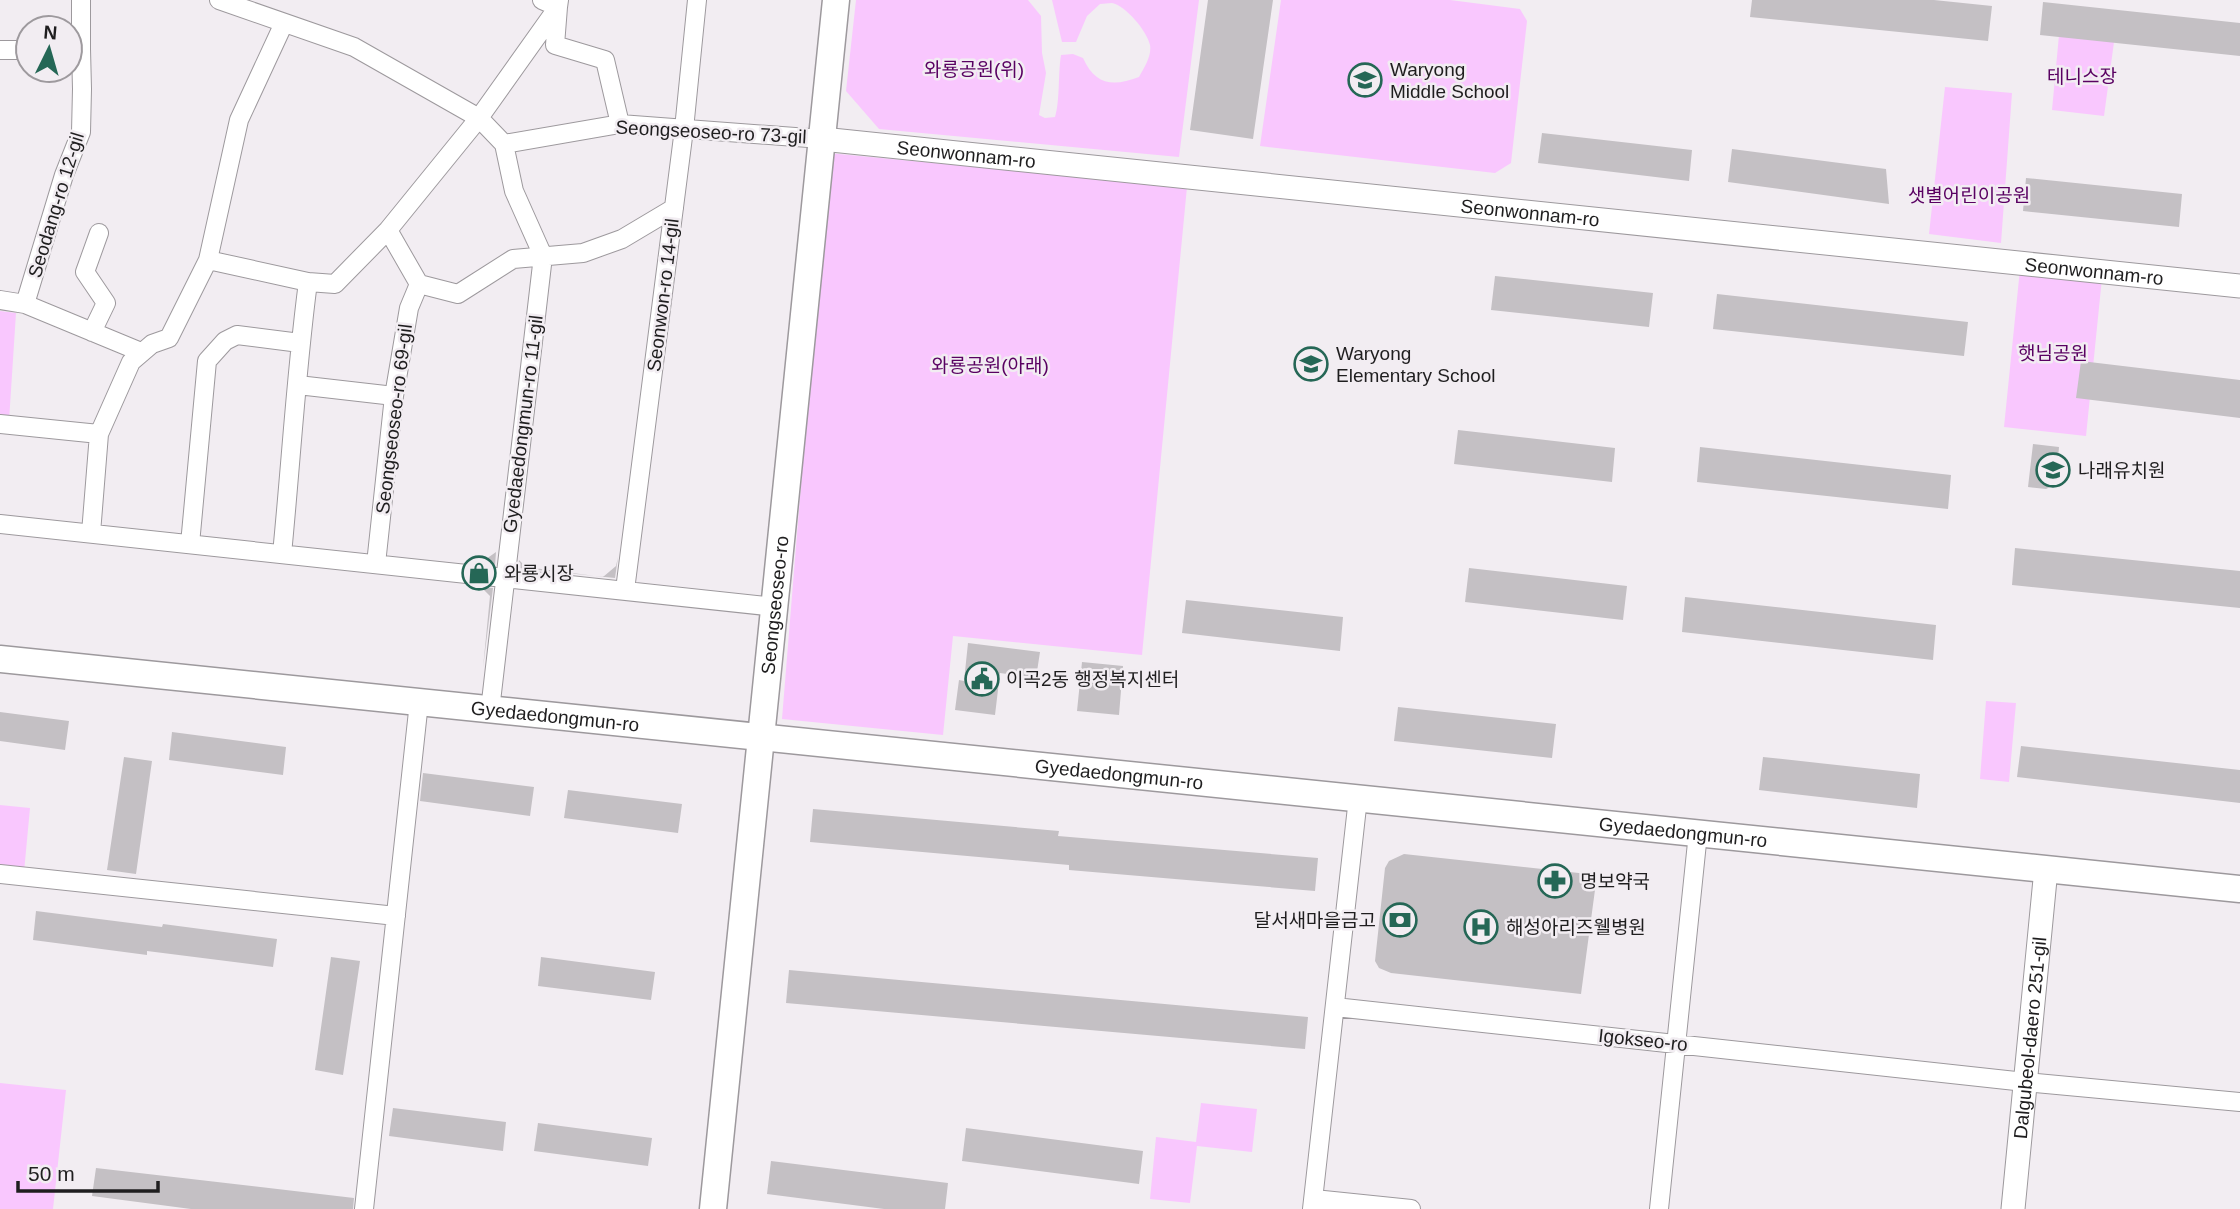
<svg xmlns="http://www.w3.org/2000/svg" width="2240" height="1209" viewBox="0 0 2240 1209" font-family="Arial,'Noto Sans KR',sans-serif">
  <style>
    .green { fill: #f9c7fe }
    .building { fill: #c4c0c4 }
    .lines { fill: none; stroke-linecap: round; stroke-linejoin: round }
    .minor-casing { stroke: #9d999d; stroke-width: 20 }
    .tertiary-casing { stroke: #9d999d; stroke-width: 25 }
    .secondary-casing { stroke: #9d999d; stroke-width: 29 }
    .minor { stroke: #fff; stroke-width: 18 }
    .tertiary { stroke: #fff; stroke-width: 23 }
    .secondary { stroke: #fff; stroke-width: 26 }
    .labels { text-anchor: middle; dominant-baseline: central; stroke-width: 5; stroke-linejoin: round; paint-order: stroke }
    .park-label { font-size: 19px; fill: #590162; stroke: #f2edf2 }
    .poi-label { font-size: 19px; fill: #1f1e1f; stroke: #f2edf2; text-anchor: start }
    .street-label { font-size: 19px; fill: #1f1e1f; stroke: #f2edf2 }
  </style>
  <rect width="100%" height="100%" fill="#f2edf2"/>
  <path class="green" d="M856,0H1028L1041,16L1042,53L1046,73L1039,115L1045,118L1055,117C1060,102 1058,73 1061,55L1073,54L1083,58C1095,85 1113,87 1139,77C1144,68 1152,56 1150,45C1147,31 1126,6 1112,3C1108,3 1104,4 1100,4L1087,16L1076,42H1062L1052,0H1199L1179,157L879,129L846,91Z
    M1281,0H1450L1520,9L1527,21L1511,163L1495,173L1260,146Z
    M2059,35L2114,42L2104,116L2052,110Z
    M1945,87L2012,93L2001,243L1929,234Z
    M828,153L1187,187L1142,655L953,636L943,735L782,719Z
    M2020,269L2102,278L2086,436L2004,427Z
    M0,311L16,313L9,421L0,420Z
    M1986,701L2016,703L2009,782L1980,779Z
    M0,805L30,808L24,872L0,870Z
    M0,1083L66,1090L53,1209H0Z
    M1201,1103L1257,1109L1252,1152L1197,1146L1190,1203L1150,1199L1156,1137L1196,1142Z"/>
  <path class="building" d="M1208,0H1273L1253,139L1190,130Z
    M1752,0H1934L1992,6L1988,41L1750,17Z
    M2043,2L2240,23V56L2040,35Z
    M1542,133L1692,150L1689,181L1538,163Z
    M1732,149L1886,169L1889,204L1728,182Z
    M2026,178L2182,194L2179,227L2023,211Z
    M1495,276L1653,293L1649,327L1491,310Z
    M1717,294L1968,322L1964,356L1713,329Z
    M2081,361L2240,380V418L2076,398Z
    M1458,430L1615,448L1612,482L1454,464Z
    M2033,444L2059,447L2056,484L2046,489L2028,487Z
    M1700,447L1951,475L1948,509L1697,482Z
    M2015,548L2240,571V608L2012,585Z
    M496,552L495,566L479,564Z
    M618,557L615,578L518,568L519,560L526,567L603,577L616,566Z
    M1469,568L1627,586L1623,620L1465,602Z
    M481,587L493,588L483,668L490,596Z
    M1685,597L1936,625L1933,660L1682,632Z
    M1186,600L1343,617L1340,651L1182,633Z
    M968,643L1040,652L1036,678L1000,673L995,715L955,710L959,680L964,681Z
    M1082,662L1123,666L1119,715L1077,711Z
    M1398,707L1556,724L1552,758L1394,741Z
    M0,712L69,721L65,750L0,741Z
    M172,732L286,747L283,775L169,760Z
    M2021,746L2240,770V803L2017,777Z
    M124,757L152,761L136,874L107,870Z
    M1763,757L1920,774L1917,808L1759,790Z
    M423,773L534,787L530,816L420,801Z
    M568,790L682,804L678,833L564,818Z
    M813,809L1059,831L1058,836L1318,858L1315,891L1069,870V865L810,842Z
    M1404,854L1597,875L1581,994L1391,973L1379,968L1375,961L1385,868L1389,861Z
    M36,911L162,927L163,924L277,939L273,967L147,951V955L33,940Z
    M331,957L360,961L343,1075L315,1070Z
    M541,957L655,972L651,1000L538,986Z
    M789,970L1308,1017L1305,1049L786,1003Z
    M393,1108L506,1122L503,1151L389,1136Z
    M538,1123L652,1138L648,1166L534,1151Z
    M966,1128L1143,1151L1139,1184L962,1161Z
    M771,1161L948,1183L945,1209H884L767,1194Z
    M96,1168L354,1198L353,1209H191L92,1196Z"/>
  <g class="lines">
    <defs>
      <path id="minor" d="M219,0L354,47L479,118L504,144L620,124L822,139
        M542,0L558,7L555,45L605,60L620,124
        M81,49V0
        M0,50H28
        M388,230L419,284
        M208,260L308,282L335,284L388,230L479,118L558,7L559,0
        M419,284L458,294L513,259L583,253L622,239L674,208
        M0,300L25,304L64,175L81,132L82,89L81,49H70
        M25,304L141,352
        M92,332L106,303L85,272L99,233
        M298,385L394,396
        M0,424L99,434
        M0,524L775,607
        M91,533L99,434L131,362L152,344L169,338L208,260L239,120L284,23
        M190,544L207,361L225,341L237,335L300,343
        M282,554C291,463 296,372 308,282
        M376,564L394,396L409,308L419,284
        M625,590L684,129L697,0
        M490,710L543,256L514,191L504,144
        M0,874L396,916
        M1335,1007L2025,1082L2240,1102
        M1314,1199L1411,1209
        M364,1209L419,702
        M1312,1209L1358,798
        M1659,1209L1698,833"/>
      <g id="tertiary">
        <path id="s1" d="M822,139L2240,286"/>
        <path id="s2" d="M2013,1209L2046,869"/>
      </g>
      <g id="secondary">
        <path id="s3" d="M0,659L2240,889"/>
        <path id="s4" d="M713,1209L836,0"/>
      </g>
    </defs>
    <use href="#minor" class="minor-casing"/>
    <use href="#tertiary" class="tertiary-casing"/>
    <use href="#secondary" class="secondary-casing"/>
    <use href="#minor" class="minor"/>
    <use href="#tertiary" class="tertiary"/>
    <use href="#secondary" class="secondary"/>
  </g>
  <defs>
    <symbol id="school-ring" viewBox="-11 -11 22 22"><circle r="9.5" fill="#f2edf2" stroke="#256756" stroke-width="1.5"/><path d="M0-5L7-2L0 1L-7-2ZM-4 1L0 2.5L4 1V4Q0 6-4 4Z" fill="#256756"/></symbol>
    <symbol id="shop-ring" viewBox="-11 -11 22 22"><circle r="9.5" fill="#f2edf2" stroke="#256756" stroke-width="1.5"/><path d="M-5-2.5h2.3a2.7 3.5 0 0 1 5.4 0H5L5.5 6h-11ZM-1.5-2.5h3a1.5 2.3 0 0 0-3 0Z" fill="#256756"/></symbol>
    <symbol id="civic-ring" viewBox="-11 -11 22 22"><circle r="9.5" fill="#f2edf2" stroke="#256756" stroke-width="1.5"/><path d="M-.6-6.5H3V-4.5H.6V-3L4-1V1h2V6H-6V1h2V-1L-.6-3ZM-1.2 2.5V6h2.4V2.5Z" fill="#256756"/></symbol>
    <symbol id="pharmacy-ring" viewBox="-11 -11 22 22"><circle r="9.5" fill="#f2edf2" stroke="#256756" stroke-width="1.5"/><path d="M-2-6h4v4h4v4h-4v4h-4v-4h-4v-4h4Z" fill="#256756"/></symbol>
    <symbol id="bank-ring" viewBox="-11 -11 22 22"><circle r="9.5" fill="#f2edf2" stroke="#256756" stroke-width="1.5"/><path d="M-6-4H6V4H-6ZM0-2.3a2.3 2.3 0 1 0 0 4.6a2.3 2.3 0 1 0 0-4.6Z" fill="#256756"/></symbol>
    <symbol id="hospital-ring" viewBox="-11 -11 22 22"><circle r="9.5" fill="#f2edf2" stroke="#256756" stroke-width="1.5"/><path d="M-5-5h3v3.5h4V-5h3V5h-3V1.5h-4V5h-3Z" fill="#256756"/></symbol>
  </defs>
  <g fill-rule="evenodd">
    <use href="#school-ring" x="1346" y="61" width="38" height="38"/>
    <use href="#school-ring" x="1292" y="345" width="38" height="38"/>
    <use href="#school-ring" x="2034" y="451" width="38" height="38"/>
    <use href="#shop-ring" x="460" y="554" width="38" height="38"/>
    <use href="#civic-ring" x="963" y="660" width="38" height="38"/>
    <use href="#pharmacy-ring" x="1536" y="862" width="38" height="38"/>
    <use href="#bank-ring" x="1381" y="901" width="38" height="38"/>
    <use href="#hospital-ring" x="1462" y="908" width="38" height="38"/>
  </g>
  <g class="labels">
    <g class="park-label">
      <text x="974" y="69">와룡공원(위)</text>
      <text x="2082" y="76">테니스장</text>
      <text x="1969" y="195">샛별어린이공원</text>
      <text x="2053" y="353">햇님공원</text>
      <text x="990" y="365">와룡공원(아래)</text>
    </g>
    <g class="poi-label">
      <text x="1390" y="69">Waryong<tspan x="1390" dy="22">Middle School</tspan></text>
      <text x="1336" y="353">Waryong<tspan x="1336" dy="22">Elementary School</tspan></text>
      <text x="2078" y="470">나래유치원</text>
      <text x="504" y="573">와룡시장</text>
      <text x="1006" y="679">이곡2동 행정복지센터</text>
      <text x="1580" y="881">명보약국</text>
      <text x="1376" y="920" text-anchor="end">달서새마을금고</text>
      <text x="1506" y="927">해성아리즈웰병원</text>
    </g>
    <g class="street-label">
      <text transform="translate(711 132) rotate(3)">Seongseoseo-ro 73-gil</text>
      <text stroke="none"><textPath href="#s1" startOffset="145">Seonwonnam-ro</textPath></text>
      <text transform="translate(56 205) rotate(-73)">Seodang-ro 12-gil</text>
      <text stroke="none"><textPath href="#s1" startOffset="712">Seonwonnam-ro</textPath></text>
      <text stroke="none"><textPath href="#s1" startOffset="1279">Seonwonnam-ro</textPath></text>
      <text transform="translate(663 295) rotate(-83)">Seonwon-ro 14-gil</text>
      <text transform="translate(394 419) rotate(-83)">Seongseoseo-ro 69-gil</text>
      <text transform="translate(523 424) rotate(-83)">Gyedaedongmun-ro 11-gil</text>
      <text stroke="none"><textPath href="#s4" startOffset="607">Seongseoseo-ro</textPath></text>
      <text stroke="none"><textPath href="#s3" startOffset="558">Gyedaedongmun-ro</textPath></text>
      <text stroke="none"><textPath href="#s3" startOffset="1125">Gyedaedongmun-ro</textPath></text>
      <text stroke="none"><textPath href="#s3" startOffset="1692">Gyedaedongmun-ro</textPath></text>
      <text stroke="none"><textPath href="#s2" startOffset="172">Dalgubeol-daero 251-gil</textPath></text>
      <text transform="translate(1643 1040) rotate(6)">Igokseo-ro</text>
    </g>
  </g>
  <g transform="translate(49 49) rotate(5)"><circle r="33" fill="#f2edf2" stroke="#9e9a9e" stroke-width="2"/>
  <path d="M0-5L12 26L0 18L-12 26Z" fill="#256756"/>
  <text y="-10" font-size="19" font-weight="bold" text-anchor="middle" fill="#1f1e1f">N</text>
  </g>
  <path d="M18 1181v10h140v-10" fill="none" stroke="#1f1e1f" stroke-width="3.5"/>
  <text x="28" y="1181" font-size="21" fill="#1f1e1f" stroke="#f2edf2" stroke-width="5" paint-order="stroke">50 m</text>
</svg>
